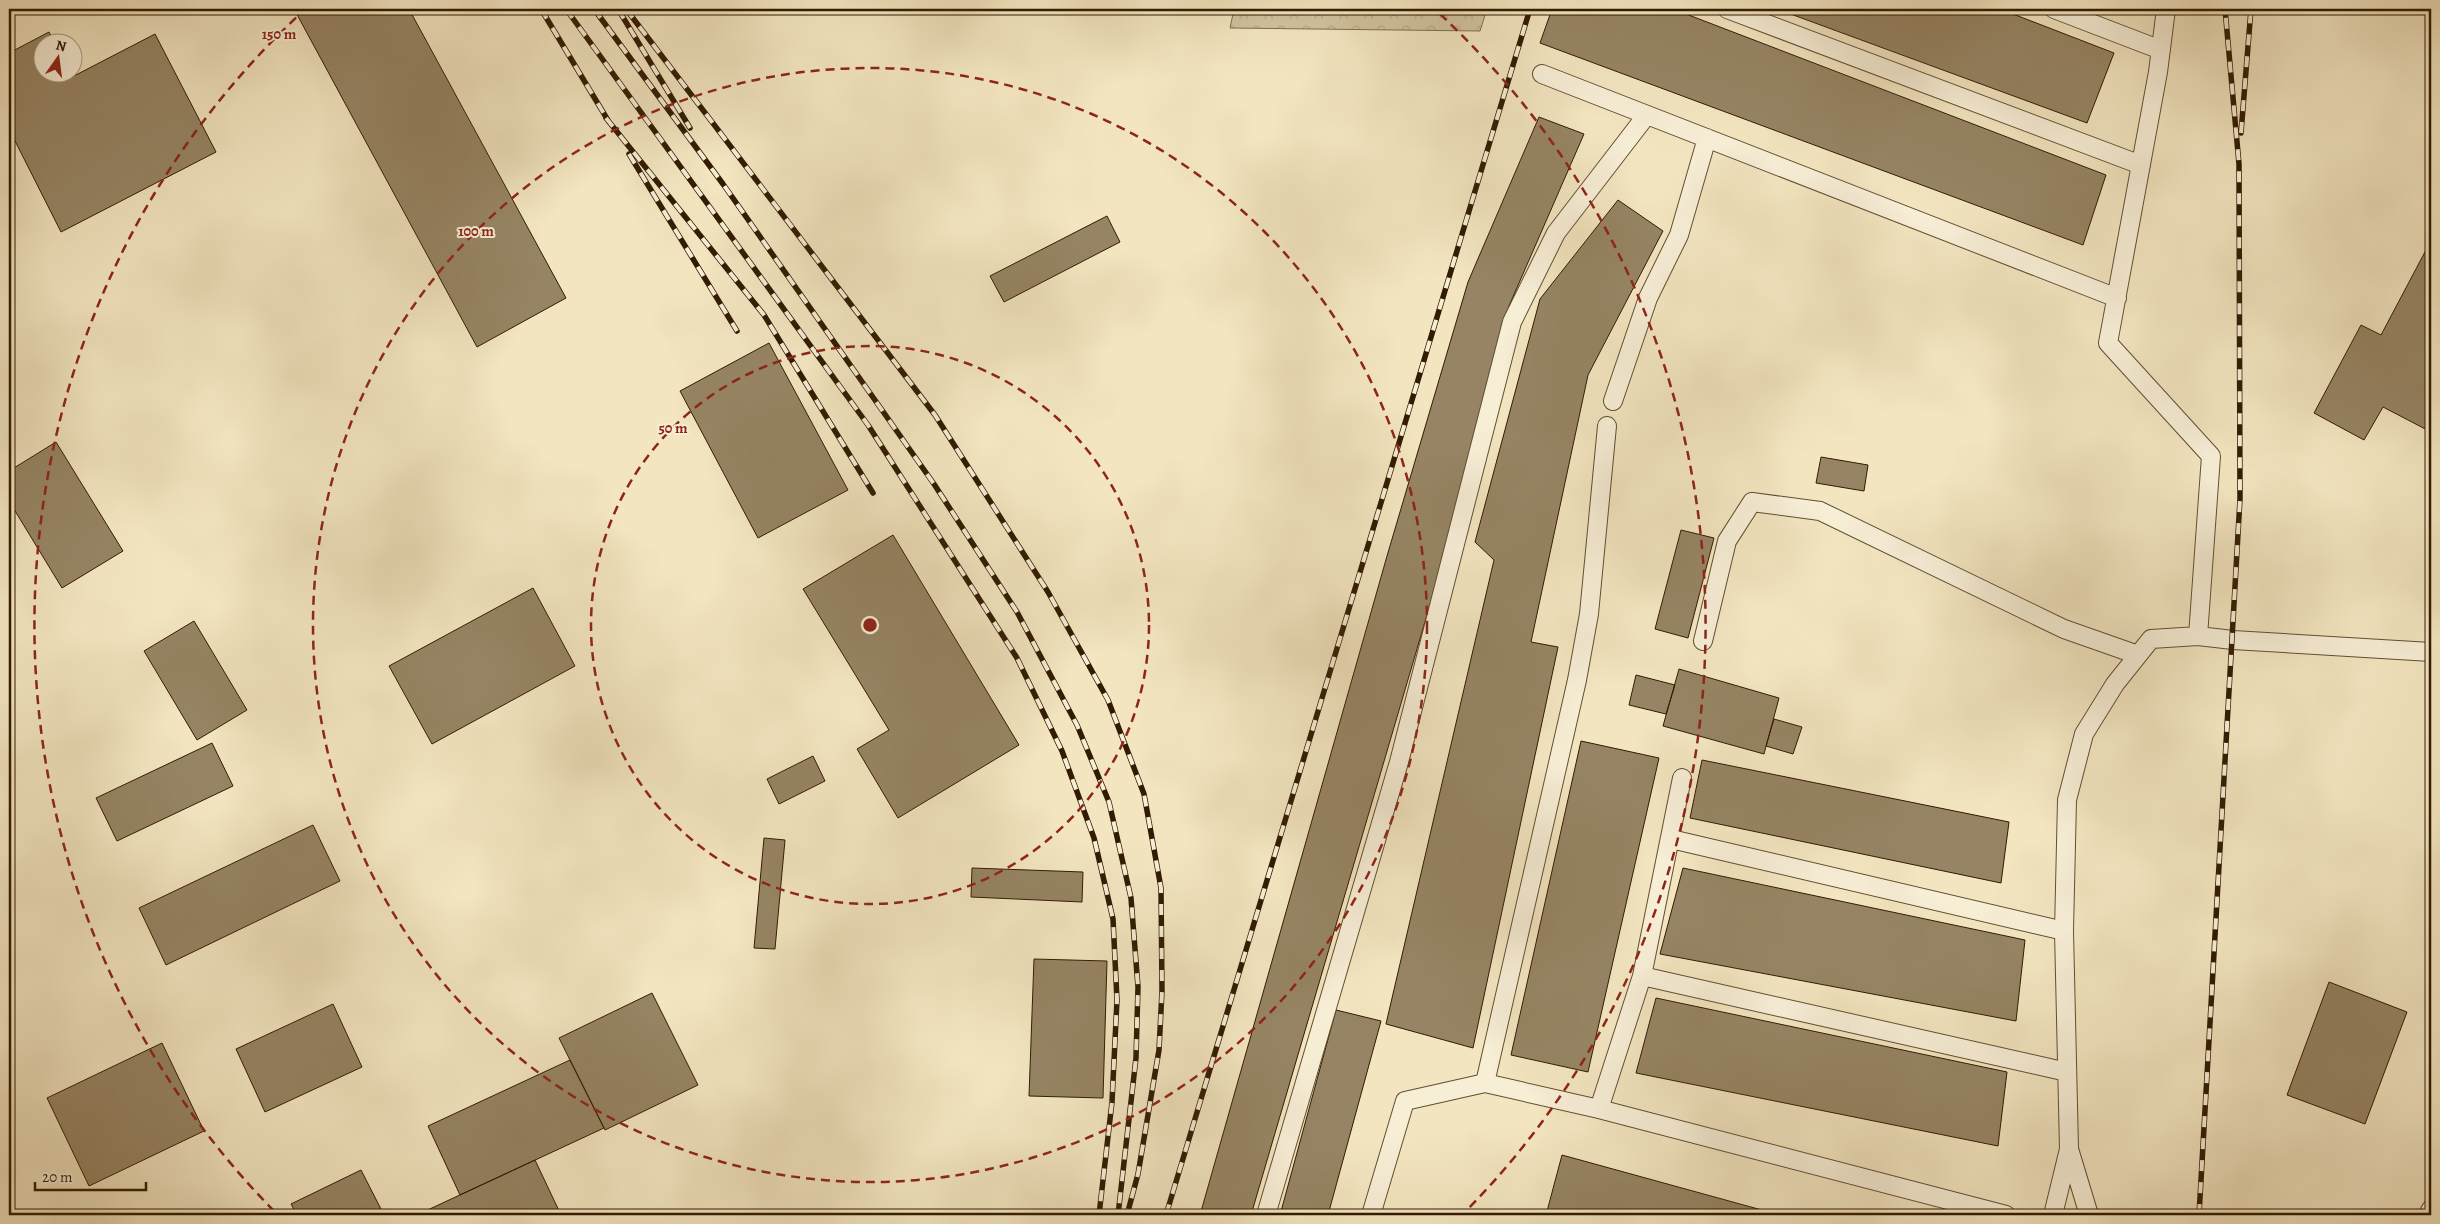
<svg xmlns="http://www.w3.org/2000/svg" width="2440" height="1224" viewBox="0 0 2440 1224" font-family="Alegreya,serif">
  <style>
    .forest { fill: url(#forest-crowns); stroke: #826f50 }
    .building { fill: #968464; stroke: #321b00 }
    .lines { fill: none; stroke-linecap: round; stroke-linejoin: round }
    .lane-casing { stroke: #624e30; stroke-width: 20 }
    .lane { stroke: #f7eed6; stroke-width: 18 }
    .rail-casing { stroke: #321b00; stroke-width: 5.5 }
    .rail { stroke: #f7eed6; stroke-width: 4; stroke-dasharray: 11; stroke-linecap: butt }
    .ring { fill: none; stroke: #8f2418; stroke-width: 2.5; stroke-dasharray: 9 6 }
    .centre { fill: #8f2418; stroke: #f7eed6; stroke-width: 2.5 }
    .ring-label { font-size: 15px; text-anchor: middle; font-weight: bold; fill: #8f2418; stroke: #f7eed6; stroke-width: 4; stroke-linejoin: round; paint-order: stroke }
  </style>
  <defs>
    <pattern id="forest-crowns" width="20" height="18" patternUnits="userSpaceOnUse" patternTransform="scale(1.25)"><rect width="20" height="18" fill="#d1c39f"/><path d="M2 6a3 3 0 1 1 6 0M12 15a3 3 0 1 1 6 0" fill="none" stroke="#b4a787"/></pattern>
  </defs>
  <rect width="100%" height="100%" fill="#f2e5c0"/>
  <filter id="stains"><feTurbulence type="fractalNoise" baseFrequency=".004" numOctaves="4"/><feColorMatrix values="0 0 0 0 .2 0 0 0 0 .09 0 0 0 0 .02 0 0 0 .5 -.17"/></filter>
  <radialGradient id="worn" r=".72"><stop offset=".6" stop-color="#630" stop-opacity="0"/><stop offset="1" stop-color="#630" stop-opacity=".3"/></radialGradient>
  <path class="forest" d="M1234,9H1487L1480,31L1230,28Z"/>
  <path class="building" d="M294,9H409L566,298L477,347Z
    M1552,9H1673L2106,175L2083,245L1540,43Z
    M1777,9H2000L2114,53L2087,123Z
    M49,32L54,42H42V72H69L72,77L155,34L216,152L61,232L9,129V53Z
    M1539,117L1584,134L1509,306L1441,567L1251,1215H1200L1387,556L1468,282Z
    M1618,200L1663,231L1588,375L1531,642L1558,647L1473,1048L1386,1024L1494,560L1475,542L1540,299Z
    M1107,216L1120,242L1004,302L990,276Z
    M2426,250L2431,253V432L2383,407L2364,440L2314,413L2361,325L2381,335Z
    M769,343L848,490L758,538L680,391Z
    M56,442L123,551L62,588L9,501V471Z
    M1821,457L1868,465L1864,491L1816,483Z
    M1681,530L1714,538L1688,638L1655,629Z
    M893,535L1019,745L898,818L857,749L889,730L803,589Z
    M533,588L575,666L432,744L389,666Z
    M194,621L247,710L197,740L144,651Z
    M1679,669L1779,698L1764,754L1663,726Z
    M1636,675L1675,685L1666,714L1629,705Z
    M1774,719L1802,727L1793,754L1766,746Z
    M1581,741L1659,758L1588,1072L1511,1055Z
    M212,743L233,786L117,841L96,798Z
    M813,756L825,781L779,804L767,779Z
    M1702,760L2009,822L2001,883L1690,818Z
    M313,825L340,881L166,965L139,908Z
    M764,838L785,840L775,949L754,948Z
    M972,868L1083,872L1082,902L971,897Z
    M1683,868L2025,940L2016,1021L1660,954Z
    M1034,959L1107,961L1103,1098L1029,1096Z
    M2329,982L2407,1012L2365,1124L2287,1095Z
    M652,993L698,1085L605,1130L559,1038Z
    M1656,998L2007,1072L1998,1146L1636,1073Z
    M333,1004L362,1067L265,1112L236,1049Z
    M1336,1010L1381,1021L1328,1215H1280Z
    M162,1043L204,1131L89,1186L47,1098Z
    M570,1060L604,1128L460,1195L428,1126Z
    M1562,1155L1780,1215H1546Z
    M535,1160L561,1215H419V1214Z
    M361,1170L384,1215H297L291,1204Z"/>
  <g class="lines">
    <defs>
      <path id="lane" d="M1727,9L2141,165
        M2054,9L2161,50
        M2166,9L2158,72L2108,343L2211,456L2198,636
        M1542,74L2117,298
        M1613,401L1648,298L1679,235L1707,138
        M1703,641L1727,541L1752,502L1820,511L2064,629L2138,655
        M1671,839L2064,931
        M1642,976L2067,1072
        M1485,1083L1599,1109L2006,1215
        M1599,1109L1642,976L1682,778
        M1266,1215L1399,762L1512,322L1556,233L1646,116
        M1371,1215L1405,1101L1485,1083L1577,680L1589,614L1607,426
        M2053,1215L2069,1149
        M2089,1215L2069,1149L2064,931L2067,800L2084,734L2115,684L2151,639L2198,636L2233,640L2431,652
        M2428,1215L2431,1209"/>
    </defs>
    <use href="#lane" class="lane-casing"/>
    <use href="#lane" class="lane"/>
    <defs>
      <path id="rail" d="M541,9L609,122
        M566,9L868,425L1017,658L1062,751L1094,838L1113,919L1117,1000L1112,1102L1099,1215
        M594,9L723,184L934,484L1017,612L1077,725L1109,802L1131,898L1138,987L1136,1058L1118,1215
        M618,9L690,128
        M626,9L935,415L1048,592L1108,700L1144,794L1161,888L1162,991L1159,1050L1138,1174L1127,1215
        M606,118L764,315L873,493
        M2241,133L2251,9
        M629,154L737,331
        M1166,1215L1530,9
        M2199,1215L2240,499L2239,164L2225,9"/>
    </defs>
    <use href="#rail" class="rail-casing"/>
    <use href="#rail" class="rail"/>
  </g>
  <g class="ring">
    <circle cx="870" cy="625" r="279"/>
    <circle cx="870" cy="625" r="557"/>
    <path d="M274 1211A836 836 0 0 1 300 14M1440 14A836 836 0 0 1 1466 1211"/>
  </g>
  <circle cx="870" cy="625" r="8" class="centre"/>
  <g class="ring-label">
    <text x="279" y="39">150 m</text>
    <text x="476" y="236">100 m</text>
    <text x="673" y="433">50 m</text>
  </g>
  <rect width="2440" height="1224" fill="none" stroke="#f2e5c0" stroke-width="30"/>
  <rect x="10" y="10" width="2420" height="1204" fill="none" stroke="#321b00" stroke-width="2.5"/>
  <rect x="15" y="15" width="2410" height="1194" fill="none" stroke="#321b00"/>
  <g transform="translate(58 58) rotate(14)"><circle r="24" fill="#f7eed6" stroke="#a89a80"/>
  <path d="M0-4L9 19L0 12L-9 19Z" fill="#8f2418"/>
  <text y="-8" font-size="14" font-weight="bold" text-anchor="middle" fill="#321b00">N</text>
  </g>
  <path d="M35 1182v8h111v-8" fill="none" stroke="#321b00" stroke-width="2.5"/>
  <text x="42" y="1182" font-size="15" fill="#321b00" stroke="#f7eed6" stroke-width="4" paint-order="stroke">20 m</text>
  <rect width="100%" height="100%" filter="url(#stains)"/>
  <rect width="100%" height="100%" fill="url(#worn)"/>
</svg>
